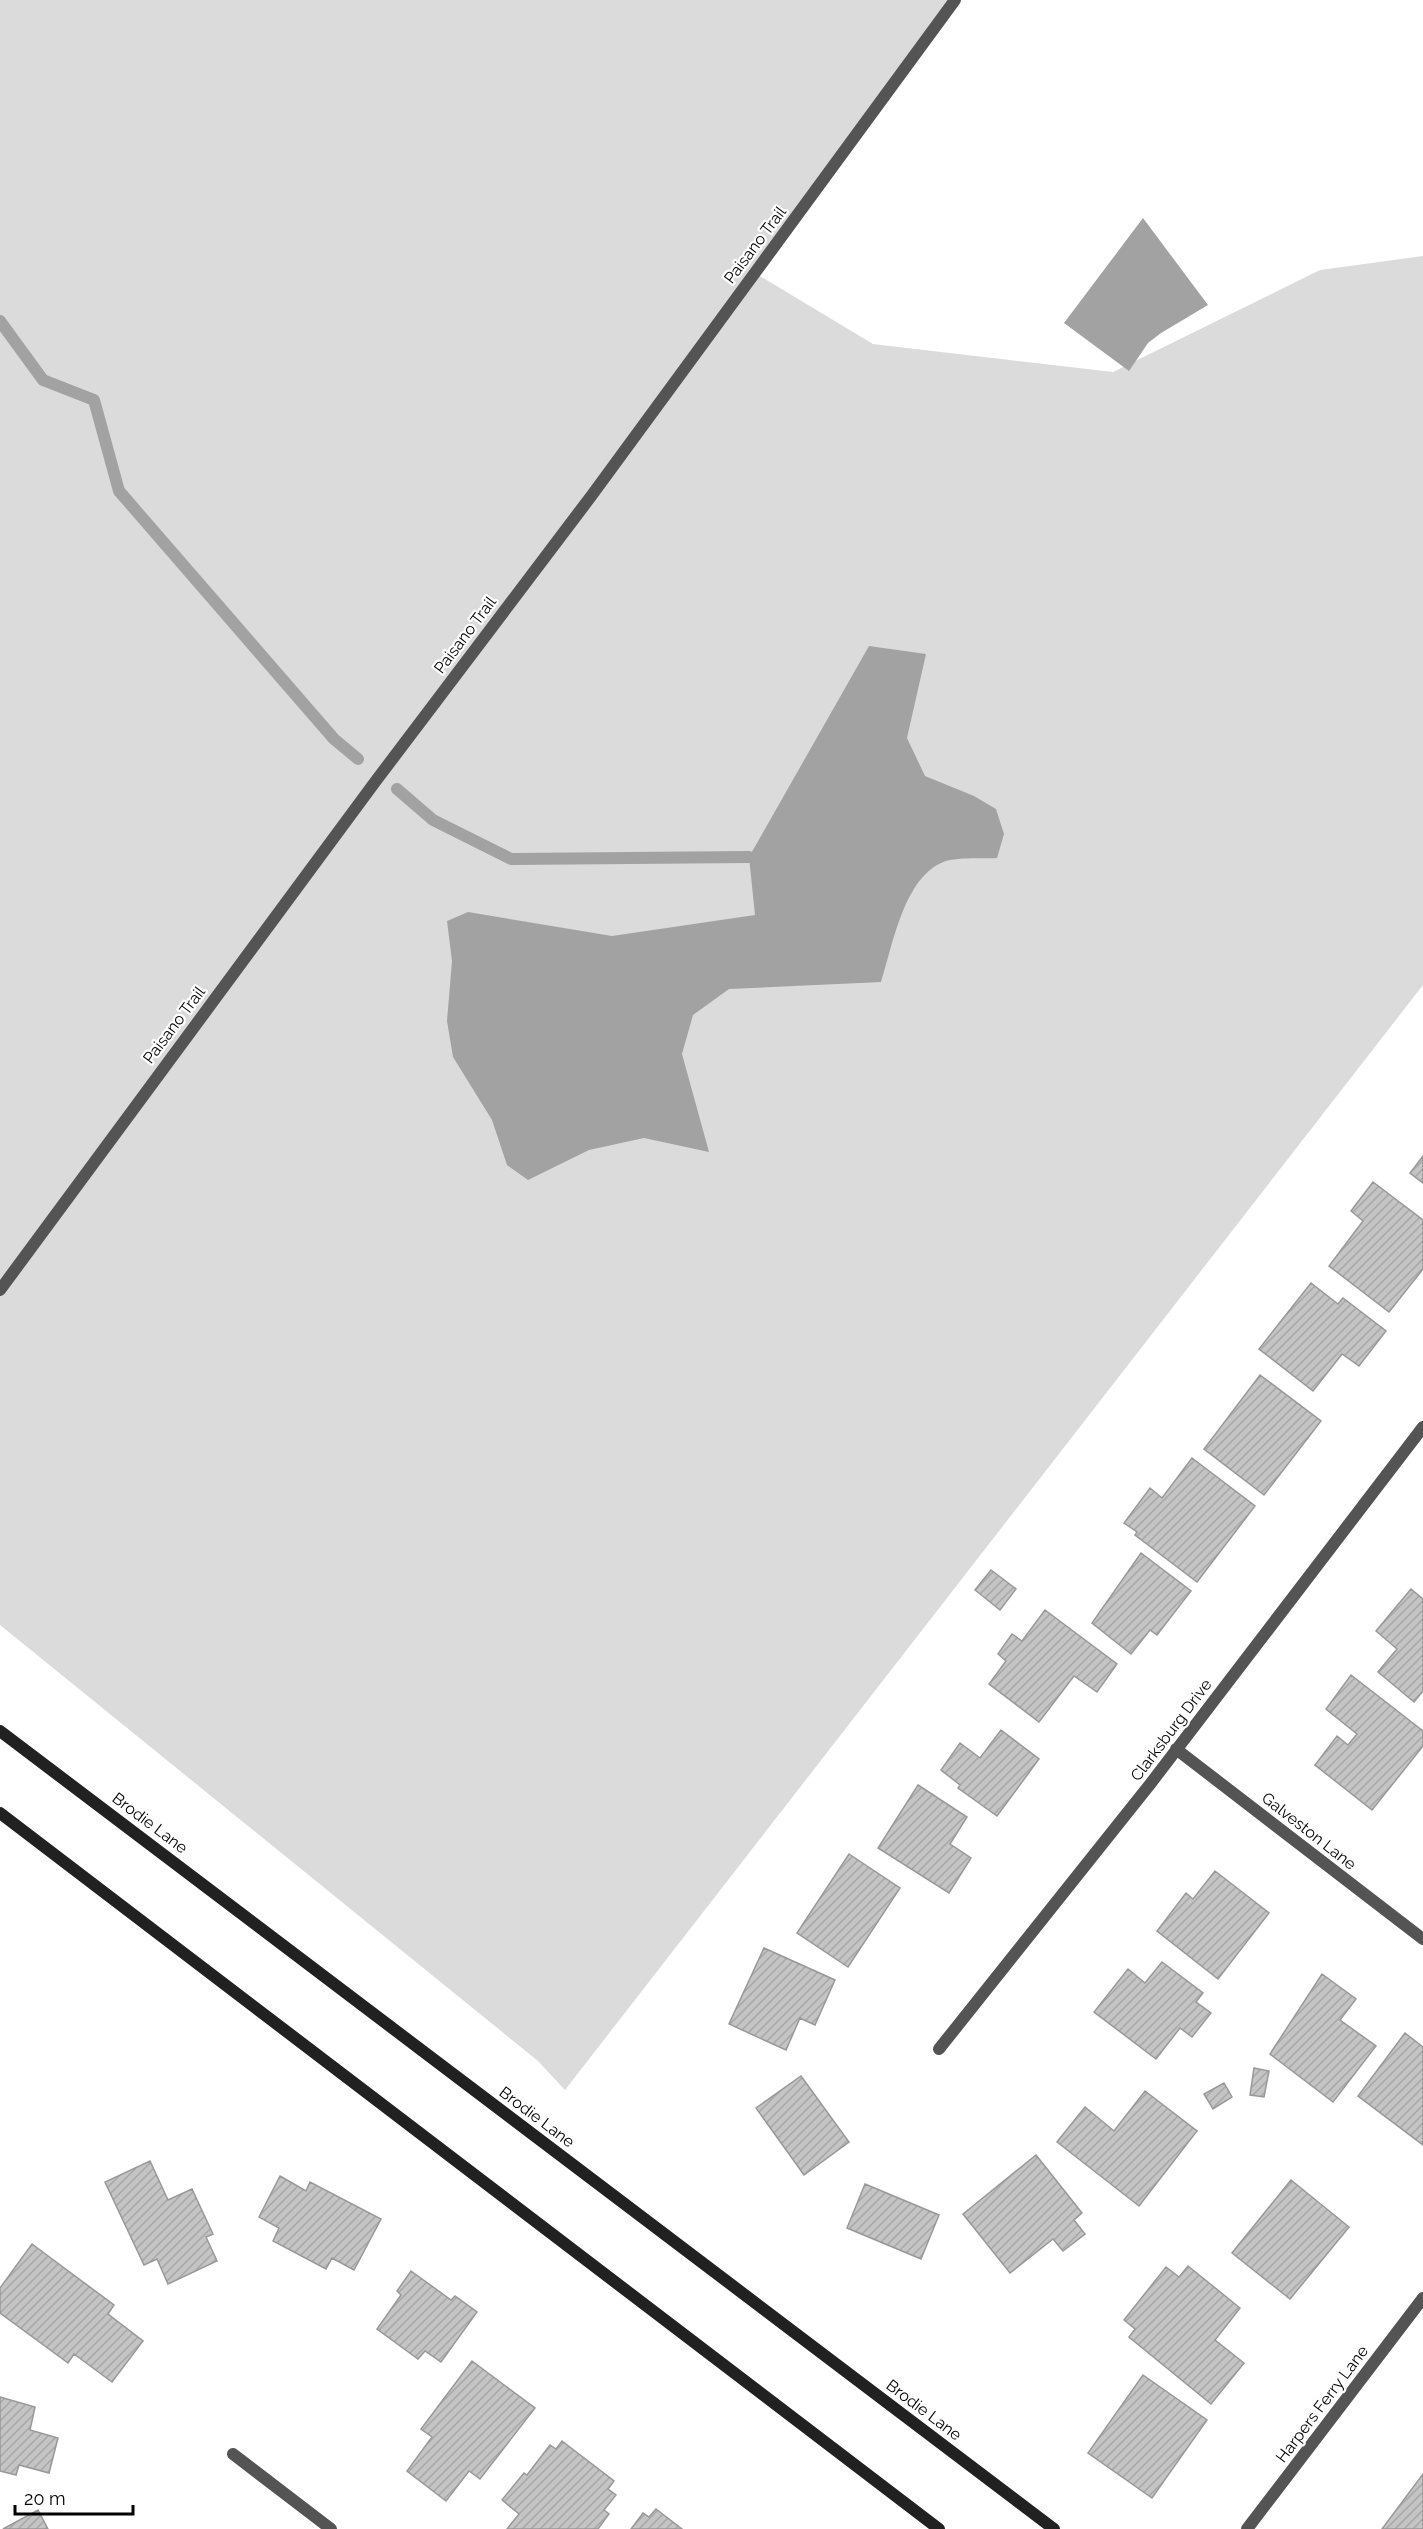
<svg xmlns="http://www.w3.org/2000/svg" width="1423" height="2529" viewBox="0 0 1423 2529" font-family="Raleway,sans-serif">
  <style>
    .green { fill: #dbdbdb }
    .water { fill: #a2a2a2 }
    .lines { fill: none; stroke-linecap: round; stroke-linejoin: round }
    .stream { stroke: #a2a2a2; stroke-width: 12 }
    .building { fill: url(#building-hatch); stroke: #989898; stroke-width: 1.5 }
    .street { stroke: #545454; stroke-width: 12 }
    .secondary { stroke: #212121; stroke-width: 12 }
    .labels { text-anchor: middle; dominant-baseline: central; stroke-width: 4.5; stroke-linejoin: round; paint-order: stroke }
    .street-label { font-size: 16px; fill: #000; stroke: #fff }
  </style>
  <defs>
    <pattern id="building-hatch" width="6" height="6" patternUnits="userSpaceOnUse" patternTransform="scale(1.5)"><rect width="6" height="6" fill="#c4c4c4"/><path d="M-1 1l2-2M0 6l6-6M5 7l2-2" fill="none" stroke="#a7a7a7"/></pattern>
  </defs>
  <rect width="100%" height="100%" fill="#fff"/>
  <path class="green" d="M0,0H955L755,273L873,344L1113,372L1320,270L1423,256V985L565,2090L538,2061L0,1625Z"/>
  <path class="water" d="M1143,218L1208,305L1161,333L1148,343L1129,371L1064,323Z
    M869,646L926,654L907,738L925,776L974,796L996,809L1004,834L997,858C981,859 961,857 946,861C904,875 893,945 881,982L729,989L693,1015L682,1054L709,1152L644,1138L589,1150L528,1180L507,1165L492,1120L453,1057L447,1021L452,961L447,921L468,912L612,936L755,915L749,857Z"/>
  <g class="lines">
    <path class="stream" d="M0,321L43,380L94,400L119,491L334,739L358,759
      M397,789L433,820L511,859L749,857"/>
  </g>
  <path class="building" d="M1423,1156V1183L1410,1173Z
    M1373,1182L1423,1220V1269L1389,1312L1329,1266L1363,1221L1351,1211Z
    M1311,1283L1338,1304L1343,1298L1386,1331L1359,1366L1342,1354L1313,1391L1259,1349Z
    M1260,1375L1321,1421L1264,1495L1204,1449Z
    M1192,1458L1255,1506L1197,1582L1135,1535L1137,1532L1124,1523L1150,1488L1162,1498Z
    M1141,1553L1191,1591L1157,1635L1150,1630L1131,1654L1092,1623Z
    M991,1570L1016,1589L1000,1610L975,1590Z
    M1411,1589L1423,1599V1691L1414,1702L1378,1672L1397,1649L1376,1631Z
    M1045,1610L1117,1664L1097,1692L1074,1676L1039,1722L989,1684L1006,1661L998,1654L1012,1634L1022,1641Z
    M1351,1675L1423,1731V1746L1372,1810L1315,1765L1337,1736L1348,1745L1357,1734L1326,1709Z
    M1001,1730L1039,1759L997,1816L958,1788L960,1785L941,1770L960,1743L980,1758Z
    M918,1785L967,1817L950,1844L971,1858L949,1893L878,1848Z
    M849,1854L900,1888L848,1967L797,1933Z
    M1215,1871L1269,1913L1218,1979L1157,1931L1186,1893L1193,1899Z
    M764,1948L835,1980L815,2025L800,2018L786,2050L729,2024Z
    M1162,1962L1203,1993L1196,2002L1211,2013L1192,2037L1180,2028L1156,2059L1094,2012L1128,1969L1145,1983Z
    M1322,1974L1356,1999L1340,2020L1376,2046L1333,2102L1270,2054Z
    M1405,2033L1423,2047V2145L1358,2096Z
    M1254,2068L1269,2071L1264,2097L1250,2095Z
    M801,2076L849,2142L804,2175L756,2108Z
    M1224,2083L1232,2097L1213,2109L1204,2094Z
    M1145,2091L1197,2131L1139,2206L1057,2142L1085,2107L1114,2131Z
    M1036,2155L1082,2213L1074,2220L1085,2234L1063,2251L1053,2239L1010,2273L963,2214Z
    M150,2161L168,2200L192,2189L213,2234L206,2237L217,2261L168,2284L157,2259L144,2265L105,2182Z
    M280,2176L306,2191L310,2182L381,2219L354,2270L332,2258L326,2269L273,2241L279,2228L259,2217Z
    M1291,2180L1349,2227L1290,2299L1232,2253Z
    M865,2184L939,2215L921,2259L847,2228Z
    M32,2244L114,2305L108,2314L143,2341L112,2382L74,2354L68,2363L0,2313V2288Z
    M1188,2266L1240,2308L1215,2340L1244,2363L1211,2404L1129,2337L1135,2329L1124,2320L1166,2267L1179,2277Z
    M411,2271L451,2300L455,2296L477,2312L441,2362L425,2351L418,2359L377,2329L401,2295L397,2291Z
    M472,2361L535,2408L480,2479L469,2471L446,2501L407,2471L432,2437L421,2429Z
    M1143,2375L1207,2420L1152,2498L1088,2453Z
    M0,2397L35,2407L30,2430L58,2438L49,2473L19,2465L16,2475L0,2471Z
    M562,2441L614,2481L608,2489L616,2495L604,2510L609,2514L598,2529H507L519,2514L502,2500L524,2473L527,2475L550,2445L556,2449Z
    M1423,2474V2529H1382Z
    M656,2509L682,2529H631L643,2513L649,2517Z
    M38,2510L48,2529H3Z"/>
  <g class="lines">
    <path class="street" d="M0,1290L375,782L592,495L955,0
      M1176,1749L1423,1939
      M939,2049L1151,1783L1423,1427
      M233,2454L331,2529
      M1247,2529L1423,2298"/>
    <path class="secondary" d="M0,1731L1054,2529
      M0,1813L939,2529"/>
  </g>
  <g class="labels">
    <g class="street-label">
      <text transform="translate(755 245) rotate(-53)">Paisano Trail</text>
      <text transform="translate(465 635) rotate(-53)">Paisano Trail</text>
      <text transform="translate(174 1025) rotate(-53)">Paisano Trail</text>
      <text transform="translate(1171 1730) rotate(-53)">Clarksburg Drive</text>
      <text transform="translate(150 1823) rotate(37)">Brodie Lane</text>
      <text transform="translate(1309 1831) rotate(38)">Galveston Lane</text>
      <text transform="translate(537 2117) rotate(37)">Brodie Lane</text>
      <text transform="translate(1322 2404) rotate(-53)">Harpers Ferry Lane</text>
      <text transform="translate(924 2410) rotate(37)">Brodie Lane</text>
    </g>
  </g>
  <path d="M15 2505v9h118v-9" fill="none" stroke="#000000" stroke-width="3"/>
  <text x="24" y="2505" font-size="18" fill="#000000" stroke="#ffffff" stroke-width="4.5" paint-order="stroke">20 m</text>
</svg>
